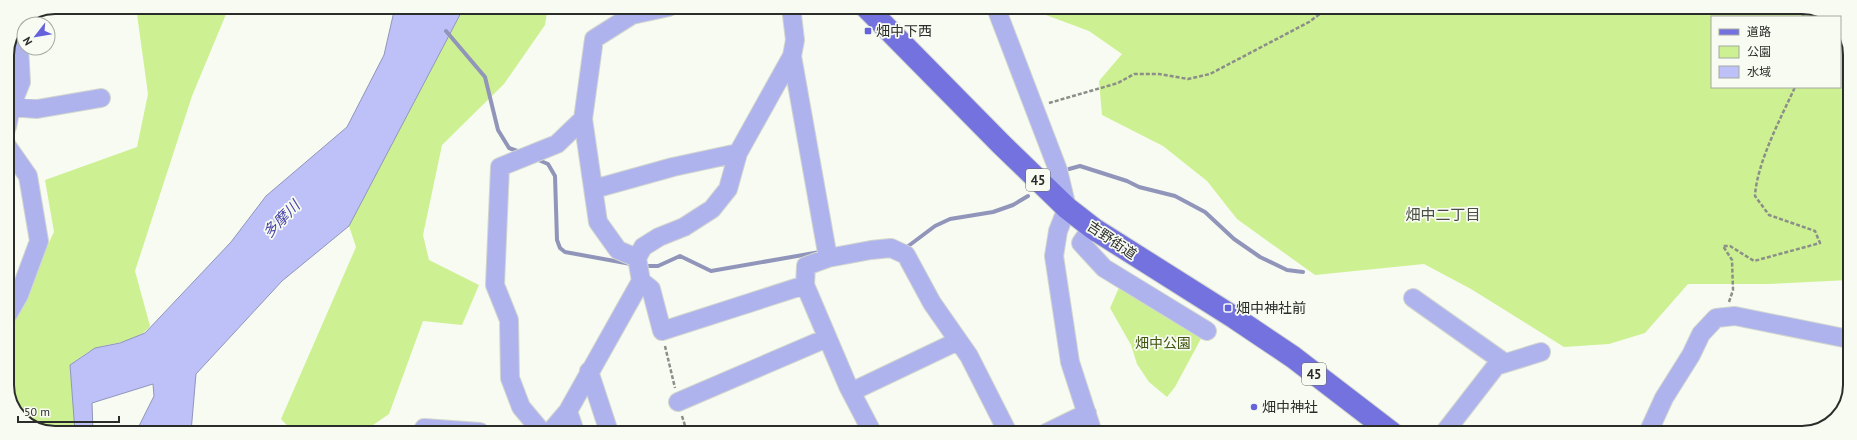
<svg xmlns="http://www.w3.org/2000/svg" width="1857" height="440" viewBox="0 0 1857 440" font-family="'PT Sans','Noto Sans JP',sans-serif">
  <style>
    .green { fill: #cdf192 }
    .water { fill: #bdc1f8; stroke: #9195ba }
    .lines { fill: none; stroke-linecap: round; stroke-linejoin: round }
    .stream { stroke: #9195ba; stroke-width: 4 }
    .minor-casing { stroke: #d2d6ce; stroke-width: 20 }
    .major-casing { stroke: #d2d6ce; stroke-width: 24 }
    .path { stroke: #8b8e89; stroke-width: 2.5; stroke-dasharray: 4 2; stroke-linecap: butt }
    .minor { stroke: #aeb3ee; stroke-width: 18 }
    .major { stroke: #7372de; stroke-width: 22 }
    .poi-dot { fill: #6662db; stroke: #f7fbf2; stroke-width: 1.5 }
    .labels { text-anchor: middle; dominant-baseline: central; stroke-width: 3.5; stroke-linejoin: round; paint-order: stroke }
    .shield { fill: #f7fbf2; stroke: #686b66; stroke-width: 1 }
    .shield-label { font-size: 13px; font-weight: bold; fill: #2b2d2a }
    .poi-label { font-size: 14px; fill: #2b2d2a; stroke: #f7fbf2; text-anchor: start }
    .street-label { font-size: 14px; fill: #2b2d2a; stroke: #f7fbf2 }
    .park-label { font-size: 14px; fill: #405511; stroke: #f7fbf2 }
    .neighbourhood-label { font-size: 15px; fill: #4a4d46; stroke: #f7fbf2 }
    .water-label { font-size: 15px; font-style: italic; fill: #4942a8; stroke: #f7fbf2 }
    .rim { fill: none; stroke: #2b2d2a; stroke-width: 2 }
  </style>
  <rect width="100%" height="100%" fill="#f7fbf2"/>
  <path class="green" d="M136,7H229L192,96L135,271L150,326C138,343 114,342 96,348C87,351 78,360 70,365L75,432H46L19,417L10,397L14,314L54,232L45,180L137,147L148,94Z
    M464,7H548L545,25L504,84L442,145L423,235L429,260L479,285L462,325L423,321L389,414L363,432H293L281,419L356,247L349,226Z
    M1027,8H1811L1827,17H1712V87H1840V28L1850,52L1849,280L1768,284H1688L1645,333L1609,344L1564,347L1471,289L1424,264L1315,275L1237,219L1207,181L1163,146L1102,115L1099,81L1122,54L1089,31Z
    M1122,281L1204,333L1175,387L1167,397L1149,382L1137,364L1131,345L1110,308Z"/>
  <path class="water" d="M395,7H464L349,226L282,281L196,374L191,432H136L154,396L153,384L92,403L93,432H75L70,365L95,348L120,343L145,333L231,242L266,196L347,127L384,55Z"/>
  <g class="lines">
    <path class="stream" d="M446,31L485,77L498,130L509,148L520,152
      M536,159L548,164L555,176L557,240L560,248L565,252L631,264
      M1069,169L1080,166L1127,181L1139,187L1175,196L1205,212L1234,239L1260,257L1287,270L1303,272
      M903,246L907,247L935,226L950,219L993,212L1013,205L1028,196
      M644,266H658L680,256L711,271L820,252"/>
    <defs>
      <path id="minor" d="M996,8L1058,170L1067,208L1058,231L1054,256L1070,362L1093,433
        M792,56L828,258
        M11,107L37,109L101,98
        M583,119L598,222L618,250L637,258
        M7,127L11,107L21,82L18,28
        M7,146L28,176L39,241L19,295L7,316
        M594,189L673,167L738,153
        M1092,227L1081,243L1104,268L1207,331
        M641,281L651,289L662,331L805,285
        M1413,298L1505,363
        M589,371L609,432
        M851,392L958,341
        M678,402L827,338
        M568,411L575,432
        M424,428L480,432
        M542,432L521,407L510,378L509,320L495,285L500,167L557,144L583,119L594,39L632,15L669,7
        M550,432L568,411L641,281L637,258L643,247L659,237L684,227L712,209L728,189L738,153L792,56L795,40L791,7
        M872,432L848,386L805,285L806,266L828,258L871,250L891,248L906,255L932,303L969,356L1008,433
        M1046,433L1087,413
        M1444,433L1496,366L1541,352
        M1648,433L1664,398L1691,355L1701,334L1716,318L1735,316L1849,339"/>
      <path id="major" d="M866,7L1001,144L1067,208L1094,229L1235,318L1293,357L1392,433"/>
    </defs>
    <use href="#minor" class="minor-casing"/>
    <use href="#major" class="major-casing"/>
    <path class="path" d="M1802,17L1805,13L1803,8
      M1049,103L1118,83L1134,74H1159L1188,79L1210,74L1309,22L1328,8
      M1729,302L1733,290L1732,260L1723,246H1730L1754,261L1820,243L1815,231L1769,215L1755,196C1757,162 1781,118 1795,87
      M665,346L675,388
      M682,416L687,432"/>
    <use href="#minor" class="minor"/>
    <use href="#major" class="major"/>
  </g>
  <g class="poi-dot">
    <rect x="864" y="27" width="8" height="8" rx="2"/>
    <rect x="1224" y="304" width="8" height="8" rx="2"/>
    <circle cx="1254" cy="407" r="4"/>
  </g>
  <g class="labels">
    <g class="shield">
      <rect x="1026" y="169" width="24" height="22" rx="3"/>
      <rect x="1302" y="363" width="24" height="22" rx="3"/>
    </g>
    <g class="shield-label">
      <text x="1038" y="180">45</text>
      <text x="1314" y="374">45</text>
    </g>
    <g class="poi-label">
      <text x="876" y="31">畑中下西</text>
      <text x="1236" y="308">畑中神社前</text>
      <text x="1262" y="407">畑中神社</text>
    </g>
    <g class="street-label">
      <text transform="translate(1112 240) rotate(34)">吉野街道</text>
    </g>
    <g class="park-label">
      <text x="1163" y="343">畑中公園</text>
    </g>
    <g class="neighbourhood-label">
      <text x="1443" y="214">畑中二丁目</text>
    </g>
    <g class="water-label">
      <text transform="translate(281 219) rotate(-46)">多摩川</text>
    </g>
  </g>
  <path d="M0 0H1857V440H0ZM55 14H1802A41 41 0 0 1 1843 55V385A41 41 0 0 1 1802 426H55A41 41 0 0 1 14 385V55A41 41 0 0 1 55 14Z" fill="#f7fbf2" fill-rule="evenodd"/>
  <path class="rim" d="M55 14H1802A41 41 0 0 1 1843 55V385A41 41 0 0 1 1802 426H55A41 41 0 0 1 14 385V55A41 41 0 0 1 55 14Z"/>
  <rect x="1711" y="16" width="130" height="72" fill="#f7fbf2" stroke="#a5a9a2"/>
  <rect x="1719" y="29" width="20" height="6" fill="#7372de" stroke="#a5a9a2"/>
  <text x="1747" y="36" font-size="12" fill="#2b2d2a">道路</text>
  <rect x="1719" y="46" width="20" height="12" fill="#cdf192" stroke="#a5a9a2"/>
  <text x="1747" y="56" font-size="12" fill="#2b2d2a">公園</text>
  <rect x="1719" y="66" width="20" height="12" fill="#bdc1f8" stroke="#a5a9a2"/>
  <text x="1747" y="76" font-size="12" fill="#2b2d2a">水域</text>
  <g transform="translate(36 36) rotate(239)"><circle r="19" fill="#f7fbf2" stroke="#a5a9a2"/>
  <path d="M0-3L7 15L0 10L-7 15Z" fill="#6662db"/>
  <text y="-6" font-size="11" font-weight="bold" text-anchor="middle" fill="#2b2d2a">N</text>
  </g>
  <path d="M18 416v6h101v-6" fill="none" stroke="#2b2d2a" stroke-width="2"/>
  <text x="24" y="416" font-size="12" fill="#2b2d2a" stroke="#f7fbf2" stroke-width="3" paint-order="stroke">50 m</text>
</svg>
